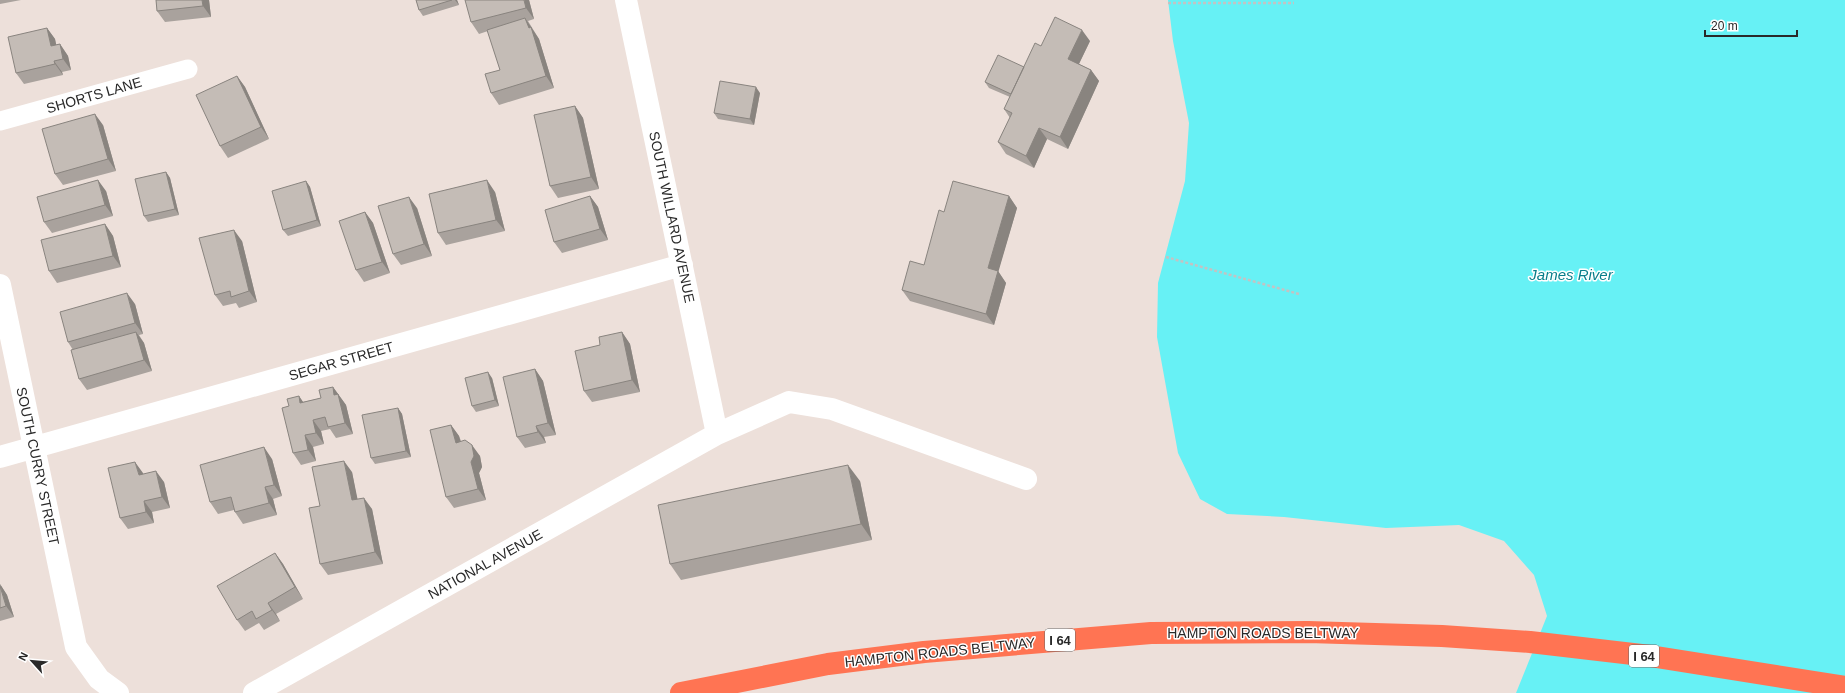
<svg xmlns="http://www.w3.org/2000/svg" width="1845" height="693" viewBox="0 0 1845 693" font-family="Helvetica,sans-serif">
  <style>
    .water { fill: #67f1f5 }
    .lines { fill: none; stroke-linecap: round; stroke-linejoin: round }
    .path { stroke: #c3c3c3; stroke-width: 2.5; stroke-dasharray: 3 2; stroke-linecap: butt }
    .service { stroke: #fff; stroke-width: 19 }
    .minor { stroke: #fff; stroke-width: 22 }
    .motorway { stroke: #ff7453; stroke-width: 22 }
    .wall { fill: #a9a29d }
    .shaded-wall { fill: #89847f }
    .building { fill: #c4bcb6; stroke: #89847f }
    .labels { text-anchor: middle; dominant-baseline: central; stroke-width: 3; stroke-linejoin: round; paint-order: stroke }
    .shield { fill: #fff; stroke: #696969; stroke-width: 1 }
    .shield-label { font-size: 13px; font-weight: bold; fill: #292929 }
    .street-label { font-size: 14px; fill: #292929; stroke: #fff }
    .water-label { font-size: 15px; font-style: italic; fill: #087e8b; stroke: #fff }
  </style>
  <rect width="100%" height="100%" fill="#ede0da"/>
  <path class="water" d="M1168,0H1845V693H1516L1547,616L1534,575L1504,541L1459,525L1386,528L1284,517L1227,514L1200,499L1178,453L1157,337L1158,283L1185,181L1189,123L1173,41Z"/>
  <g class="lines">
    <path class="path" d="M1168,3H1294
      M1166,257L1299,294"/>
    <path class="service" d="M0,121L188,69"/>
    <path class="minor" d="M626,0L717,434
      M0,285L76,647L99,679L118,693
      M0,457L682,265
      M254,693L717,434L789,402L832,409L1026,479"/>
    <path class="motorway" d="M681,693L828,664L924,652L1151,633L1308,632L1442,636L1530,642L1650,656L1845,687"/>
  </g>
  <path class="wall" d="M0,0H21L0,4Z
    M156,0H209L211,17L165,22L157,11Z
    M416,0H457L459,5L423,16L419,10Z
    M529,0L534,19L528,21L539,39L554,88L499,105L491,93L500,70L488,31L479,34L471,22Z
    M47,28L55,39L56,45L60,44L68,56L71,70L62,72L63,75L24,84L16,73Z
    M1090,41L1079,64L1091,70L1099,81L1068,149L1047,139L1034,168L1006,154L998,142L1010,118L1004,109L1010,97L989,88L985,82L1024,67L1041,46Z
    M237,76L245,87L269,139L228,158L220,146Z
    M760,93L754,125L718,119L714,113Z
    M575,106L583,118L599,189L558,198L550,186Z
    M103,125L116,171L63,185L55,174Z
    M166,172L170,178L179,215L148,222L144,216Z
    M306,181L310,187L321,226L288,236L283,230Z
    M106,191L113,216L52,233L44,222Z
    M495,192L505,231L446,245L438,233Z
    M590,196L598,207L608,240L562,253L554,242Z
    M1009,196L1017,208L998,271L1006,283L994,325L910,301L902,290L924,265L944,212Z
    M417,208L432,256L401,265L393,254Z
    M365,212L373,223L390,273L364,282L356,270Z
    M105,224L113,236L121,267L57,283L49,271Z
    M242,241L257,302L239,308L236,303L223,306L215,295Z
    M135,304L143,334L139,335L144,343L152,371L87,390L79,379L73,350L68,342Z
    M622,332L630,344L640,392L592,402L584,391L600,345Z
    M535,369L543,381L556,435L544,437L546,443L525,448L517,437Z
    M492,378L499,406L476,412L472,406Z
    M333,387L346,405L353,434L336,438L330,429L321,431L324,444L313,447L316,461L301,465L293,453L289,406L299,396L303,402L321,398Z
    M398,408L402,414L411,457L375,464L371,458Z
    M451,425L459,436L461,441L480,456L482,467L479,473L486,500L454,508L446,497Z
    M272,459L282,496L273,499L277,515L243,524L235,512L234,510L218,514L210,502Z
    M352,472L357,499L372,509L383,564L328,575L320,564V506Z
    M143,473V474L164,482L170,508L152,512L154,523L128,529L120,518Z
    M860,481L872,540L681,580L670,564Z
    M275,553L283,564L303,599L276,614L280,621L264,630L259,623L245,631L237,620Z
    M0,584L7,595L14,617L0,621Z"/>
  <path class="shaded-wall" d="M202,0H209L211,17L203,6Z
    M455,0H457L459,5Z
    M524,0H529L534,19L526,8Z
    M525,18L539,39L554,88L546,76Z
    M47,28L55,39L59,58L51,46Z
    M1082,30L1090,41L1076,70L1068,59Z
    M60,44L68,56L71,70L63,59Z
    M54,61L62,72L63,75L55,64Z
    M1091,70L1099,81L1068,149L1060,137Z
    M237,76L245,87L269,139L261,127Z
    M756,87L760,93L754,125L750,119Z
    M575,106L583,118L599,189L591,177Z
    M95,114L103,125L116,171L108,159Z
    M1039,128L1047,139L1034,168L1026,156Z
    M166,172L170,178L179,215L175,209Z
    M98,180L106,191L113,216L105,205Z
    M487,180L495,192L505,231L496,220Z
    M306,181L310,187L321,226L317,220Z
    M590,196L598,207L608,240L600,229Z
    M1009,196L1017,208L996,280L988,268Z
    M409,197L417,208L432,256L424,244Z
    M365,212L373,223L390,273L382,262Z
    M105,224L113,236L121,267L113,256Z
    M234,230L242,241L257,302L249,291Z
    M998,271L1006,283L994,325L986,314Z
    M127,293L135,304L143,334L135,323Z
    M136,332L144,343L152,371L144,360Z
    M622,332L630,344L640,392L632,380Z
    M535,369L543,381L556,435L548,423Z
    M488,372L492,378L499,406L495,400Z
    M333,387L346,405L353,434L345,423L334,395Z
    M299,396L307,408L300,403Z
    M398,408L402,414L411,457L406,451Z
    M313,420L321,431L324,444L316,433Z
    M451,425L459,436L464,454L456,443Z
    M536,426L544,437L546,443L538,432Z
    M305,435L313,447L316,461L308,450Z
    M472,445L480,456L482,467L479,473L486,500L478,489L471,462Z
    M264,447L272,459L282,496L274,485Z
    M344,461L352,472L360,511L352,500Z
    M135,462L143,473L147,486L139,475Z
    M848,465L860,481L872,540L861,524Z
    M156,471L164,482L170,508L162,497Z
    M265,487L273,499L277,515L269,503Z
    M364,498L372,509L383,564L375,552Z
    M144,501L152,512L154,523L146,512Z
    M275,553L283,564L303,599L295,587Z
    M0,584L7,595L14,617L6,606Z
    M268,603L276,614L280,621L272,610Z"/>
  <path class="building" d="M156,0H202L203,6L157,11Z
    M416,0H452L419,10Z
    M465,0H524L526,8L471,22Z
    M1055,17L1082,30L1068,59L1091,70L1060,137L1039,128L1026,156L998,142L1012,113L1004,109L1035,43L1041,46Z
    M525,18L529,28L531,27L546,76L491,93L485,74L500,70L487,30Z
    M47,28L51,46L60,44L63,59L54,61L55,64L16,73L8,37Z
    M998,55L1024,67L1011,94L985,82Z
    M237,76L261,127L220,146L196,95Z
    M720,81L756,87L750,119L714,113Z
    M575,106L591,177L550,186L534,115Z
    M95,114L108,159L55,174L42,129Z
    M166,172L175,209L144,216L135,179Z
    M98,180L105,205L44,222L37,197Z
    M487,180L496,220L438,233L429,194Z
    M306,181L317,220L283,230L272,191Z
    M953,181L1009,196L988,268L998,271L986,314L902,290L910,261L924,265L939,210L944,212Z
    M590,196L600,229L554,242L545,210Z
    M409,197L424,244L393,254L378,206Z
    M365,212L382,262L356,270L339,221Z
    M105,224L113,256L49,271L41,240Z
    M234,230L249,291L231,297L230,291L215,295L199,238Z
    M127,293L135,323L68,342L60,312Z
    M136,332L144,360L79,379L71,350Z
    M622,332L632,380L584,391L575,351L600,345L599,337Z
    M535,369L548,423L536,426L538,432L517,437L503,377Z
    M488,372L495,400L472,406L465,378Z
    M333,387L334,395L338,394L345,423L328,427L325,417L313,420L316,433L305,435L308,450L293,453L282,408L289,406L287,399L299,396L300,403L321,398L319,390Z
    M398,408L406,451L371,458L362,415Z
    M451,425L456,443L465,440L472,445L474,456L471,462L478,489L446,497L430,430Z
    M264,447L274,485L265,487L269,503L235,512L231,497L210,502L200,465Z
    M344,461L352,500L364,498L375,552L320,564L309,508L320,506L312,467Z
    M135,462L139,475L156,471L162,497L144,501L146,512L120,518L108,468Z
    M848,465L861,524L670,564L658,505Z
    M275,553L295,587L268,603L272,610L256,619L252,611L237,620L217,586Z
    M0,586L6,606L0,608Z"/>
  <g class="labels">
    <g class="shield">
      <rect x="1045" y="629" width="30" height="22" rx="3"/>
      <rect x="1629" y="645" width="30" height="22" rx="3"/>
    </g>
    <g class="shield-label">
      <text x="1060" y="640">I 64</text>
      <text x="1644" y="656">I 64</text>
    </g>
    <g class="street-label">
      <text transform="translate(94 95) rotate(-16)">SHORTS LANE</text>
      <text transform="translate(672 217) rotate(78)">SOUTH WILLARD AVENUE</text>
      <text transform="translate(341 361) rotate(-16)">SEGAR STREET</text>
      <text transform="translate(38 466) rotate(78)">SOUTH CURRY STREET</text>
      <text transform="translate(485 564) rotate(-29)">NATIONAL AVENUE</text>
      <text x="1263" y="633">HAMPTON ROADS BELTWAY</text>
      <text transform="translate(940 652) rotate(-6)">HAMPTON ROADS BELTWAY</text>
    </g>
    <g class="water-label">
      <text x="1571" y="274">James River</text>
    </g>
  </g>
  <g transform="translate(32 661) rotate(297)" stroke="#ffffff" stroke-width="3" paint-order="stroke">
  <path d="M0-3L7 15L0 10L-7 15Z" fill="#292929"/>
  <text y="-6" font-size="11" font-weight="bold" text-anchor="middle" fill="#292929">N</text>
  </g>
  <path d="M1705 30v6h92v-6" fill="none" stroke="#292929" stroke-width="2"/>
  <text x="1711" y="30" font-size="12" fill="#292929" stroke="#ffffff" stroke-width="3" paint-order="stroke">20 m</text>
</svg>
